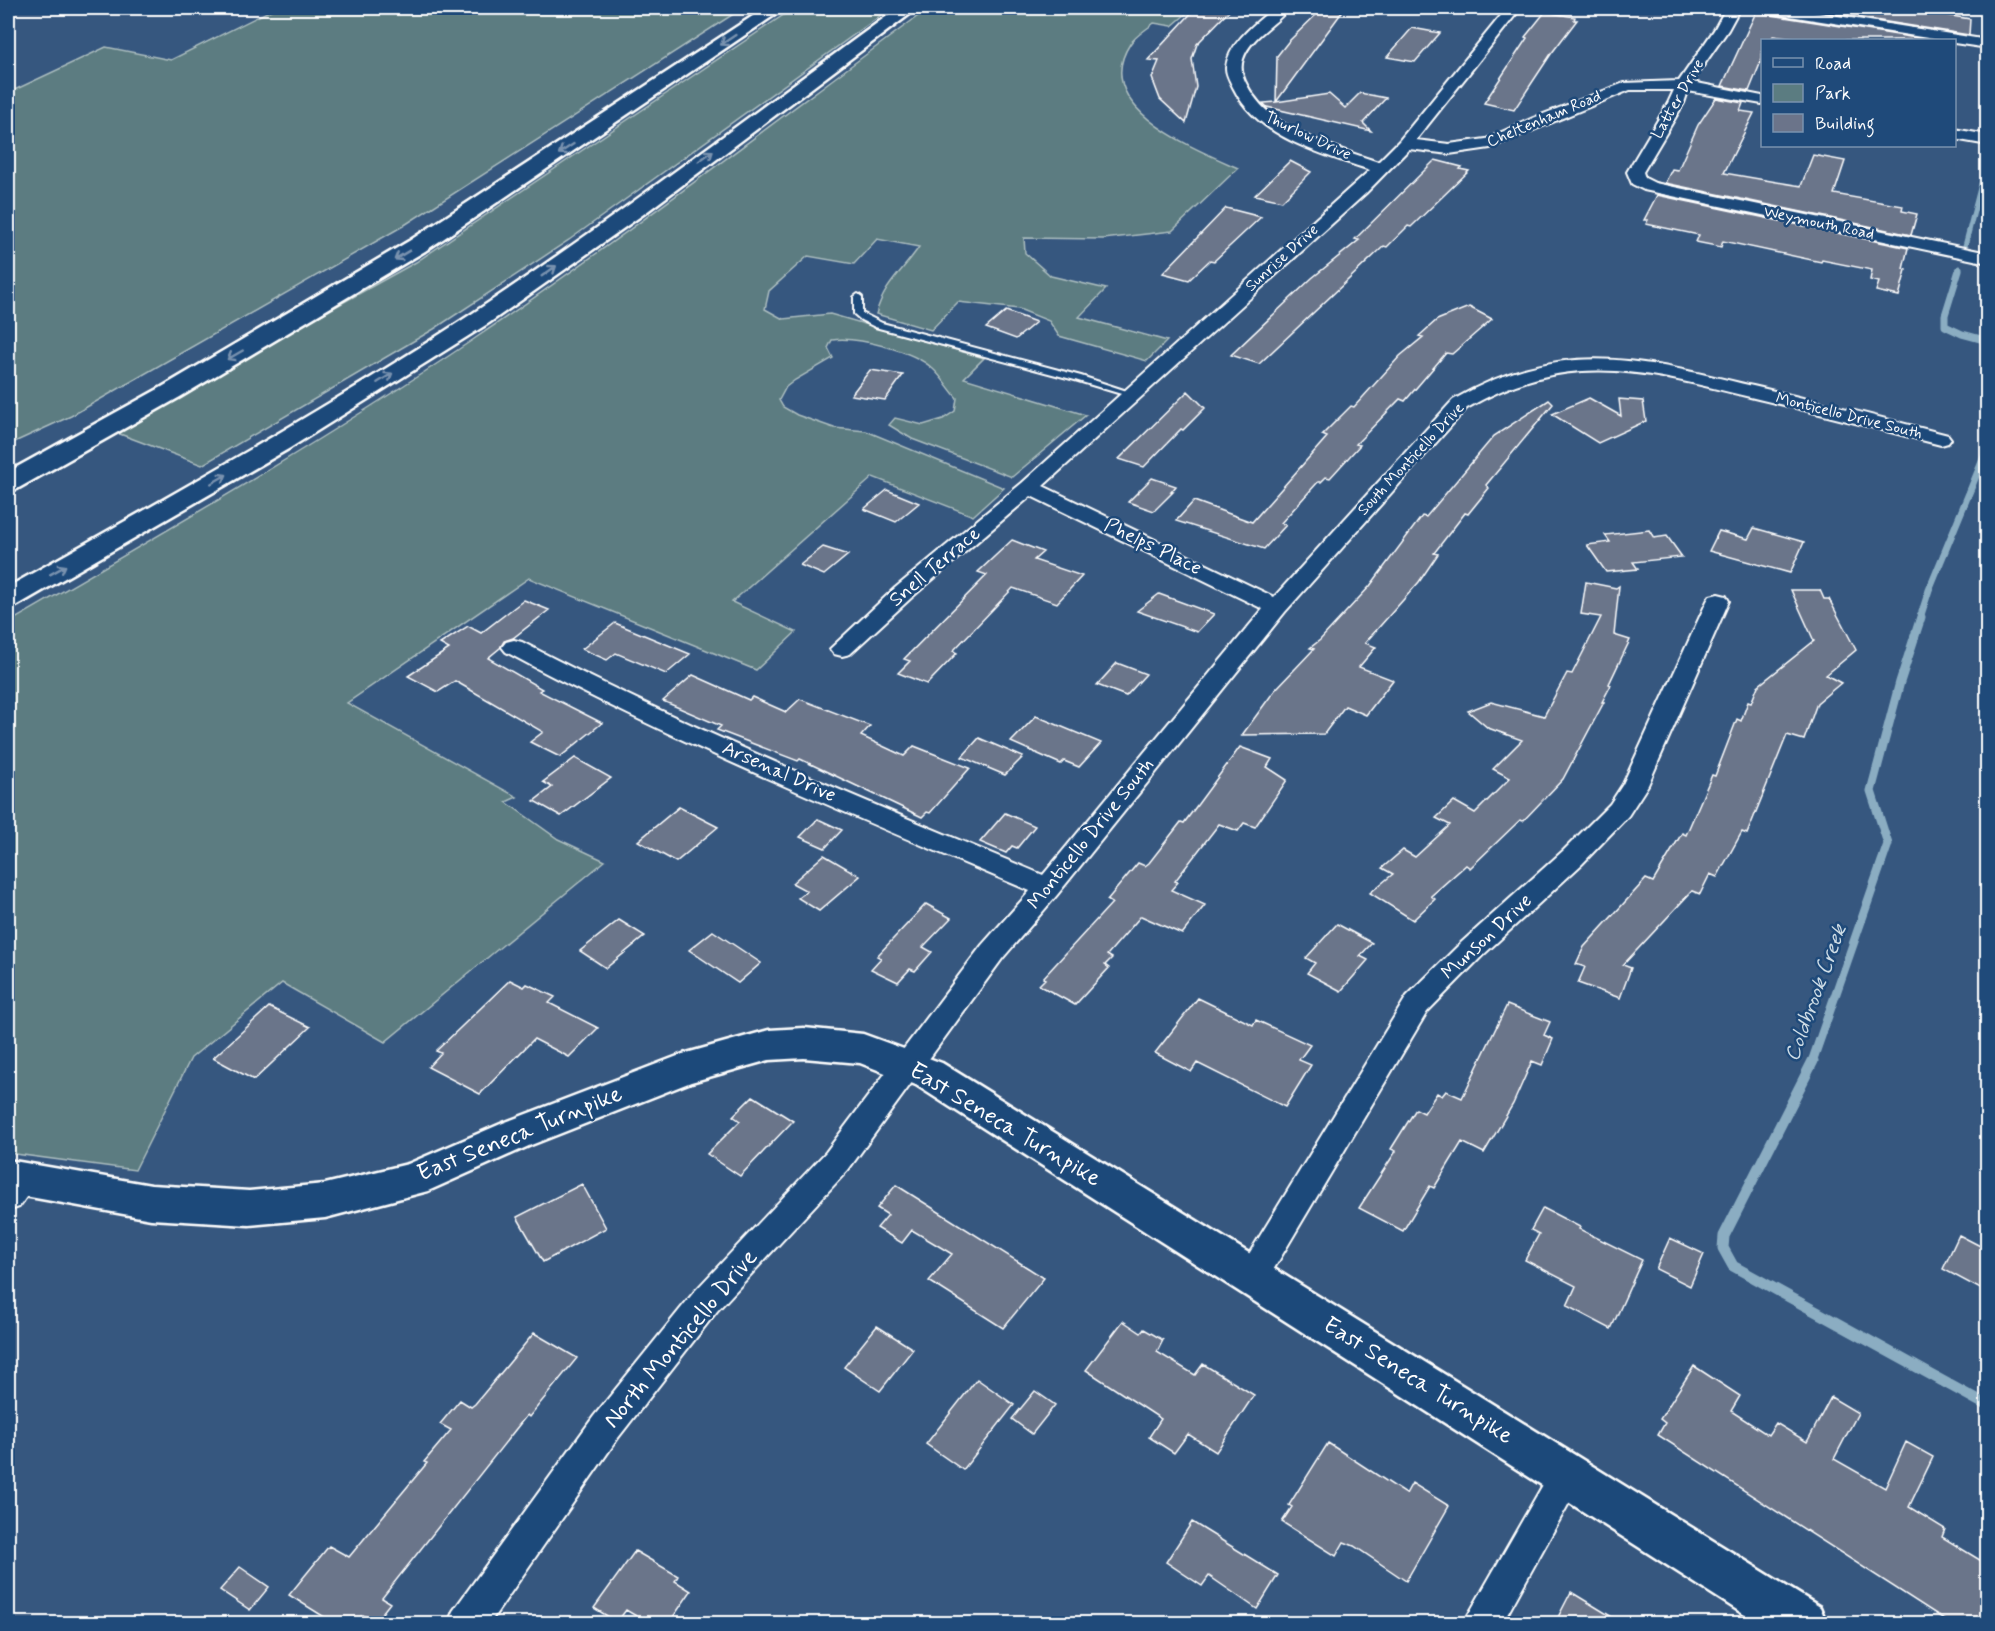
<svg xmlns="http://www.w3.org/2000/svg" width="1995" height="1631" viewBox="0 0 1995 1631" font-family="Mynerve,sans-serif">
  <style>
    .green { fill: #5b7c81; stroke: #adbec0; stroke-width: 1.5 }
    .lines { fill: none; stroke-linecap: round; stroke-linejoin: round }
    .stream-far3 { stroke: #8badc2; stroke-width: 5 }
    .stream-far2 { stroke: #8badc2; stroke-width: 7 }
    .stream-far1 { stroke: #8badc2; stroke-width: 9 }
    .stream { stroke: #8badc2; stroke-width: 11 }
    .building { fill: #6b748a; stroke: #fff; stroke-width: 1.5 }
    .service-casing { stroke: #fff; stroke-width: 4 }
    .minor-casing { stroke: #fff; stroke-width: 4 }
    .primary-casing { stroke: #fff; stroke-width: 5 }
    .motorway-casing { stroke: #fff; stroke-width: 5 }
    .service { fill: #1f4a7a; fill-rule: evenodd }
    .minor { fill: #1f4a7a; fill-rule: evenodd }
    .primary { fill: #1f4a7a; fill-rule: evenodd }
    .motorway { fill: #1f4a7a; fill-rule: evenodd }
    .oneway { stroke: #7992af }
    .labels { text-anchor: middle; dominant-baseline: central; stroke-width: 5; stroke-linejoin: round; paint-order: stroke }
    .far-street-label { font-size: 16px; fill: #fff; stroke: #1f4a7a }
    .street-label { font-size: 20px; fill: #fff; stroke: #1f4a7a }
    .water-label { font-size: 21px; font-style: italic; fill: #cfdde6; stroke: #1f4a7a }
    .near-street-label { font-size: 24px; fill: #fff; stroke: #1f4a7a }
  </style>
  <rect width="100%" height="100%" fill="#36577f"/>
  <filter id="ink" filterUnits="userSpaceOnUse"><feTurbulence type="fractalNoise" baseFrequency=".0167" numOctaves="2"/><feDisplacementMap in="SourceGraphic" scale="12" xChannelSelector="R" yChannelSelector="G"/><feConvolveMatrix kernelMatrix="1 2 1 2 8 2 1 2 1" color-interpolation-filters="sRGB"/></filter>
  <g filter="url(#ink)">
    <path class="green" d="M275,8H743L403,226L71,416L8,445V93L106,47L171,60Z
      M794,8H891L569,240L434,329L202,465L112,431L416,262Z
      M929,8H1193L1172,26L1154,23C1147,29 1135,36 1130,44C1089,107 1195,149 1238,168L1172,231L1103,239L1024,238L1025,253L1051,276L1106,289L1079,317L1167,341L1147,361L1059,336L1049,321L1019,309L958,302L931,330L876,314C884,284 903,271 919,247L877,239L854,264L808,256L769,291L765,309L783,319L830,314L984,358L964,378L1086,415L1012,477L912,439L889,425L895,418L923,425L943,419L955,411L957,398C949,389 942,377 933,369C915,351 856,336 832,340L828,348L833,358L795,380L786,387L779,400L783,407L797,415L834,428L866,431L1004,488L973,516L873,477L732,602L796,632L756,670L529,578L347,703L517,797L506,802L558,839L605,861L385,1042L282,983L191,1058L135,1170L8,1153V623C165,532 323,441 474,339C629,234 778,119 929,8Z"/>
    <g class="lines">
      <path class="stream-far3" d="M1965,246L1988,157
        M1959,271L1960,268"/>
      <path class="stream-far2" d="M1959,270L1945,315V326L1962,334L1988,341
        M1920,618L1929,590L1988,447"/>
      <path class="stream-far1" d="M1812,1062L1888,844L1871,791L1900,682L1921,617"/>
      <path class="stream" d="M1813,1061L1724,1236L1723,1248L1733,1266L1988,1406"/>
    </g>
    <path class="building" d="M1196,8H1232L1197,44L1192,59L1196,87L1186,123L1160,99L1152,78L1159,61L1148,60Z
      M1323,8H1345L1276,102L1329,94L1345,108L1360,93L1386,98L1363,123L1371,131L1267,107L1263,103L1276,102L1277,56L1288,42Z
      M1799,8H1904L1970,19L1969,35Z
      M1757,10L1765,14L1929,40H1804L1773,36L1771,40H1762V59L1749,91L1722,86Z
      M1545,12L1575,17L1574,20H1577L1551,54L1514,110L1484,103L1527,38L1525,37Z
      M1412,28L1440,33L1415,62L1387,57Z
      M1716,98L1743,103L1740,111L1754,113L1724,173L1801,186L1813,155L1845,161L1834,194L1903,206L1902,211L1917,214L1911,235L1665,183L1672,169L1678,170L1698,125Z
      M1435,160L1462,167L1460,169L1469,171L1411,227L1408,226L1387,247L1384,246L1259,364L1231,355L1312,278L1359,240L1355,239Z
      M1290,161L1311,172L1282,201L1255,195Z
      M1657,195L1908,248L1903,269L1906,270L1899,296L1876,291L1879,282L1870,280L1872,270L1822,260L1821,262L1723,241L1721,247L1696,242L1699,235L1646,224L1648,220H1644Z
      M1226,208L1261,217L1214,261L1210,260L1189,280L1163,273Z
      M1469,307L1492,319L1452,354L1446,353L1405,401L1400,399L1356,444L1360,445L1330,478L1326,477L1321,482H1318L1281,523L1286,525L1264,549L1176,521L1194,501L1252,522L1327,437L1322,435L1351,406L1354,407L1400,356L1423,337L1419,336L1437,320Z
      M1006,311L1036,322L1016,339L986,328Z
      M870,370L903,375L885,400L851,395Z
      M1188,391L1205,408L1183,430L1181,429L1144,467L1119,459Z
      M1589,398L1621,416L1619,399L1643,401L1646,421L1598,443L1552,414Z
      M1549,400L1553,404L1486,485L1489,488L1468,514L1465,513L1434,553L1438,554L1419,582L1365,643L1376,647L1359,667L1393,680L1366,715L1345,706L1324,734L1242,735L1275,690L1314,649L1310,648L1320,640L1370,586L1422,516L1426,517L1494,436Z
      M1152,478L1176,486L1171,492H1173L1154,511L1128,502Z
      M887,490L919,503L896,522L864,509Z
      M1754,528L1804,542L1790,573L1709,551L1719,531L1748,539Z
      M1649,530L1654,538L1667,536L1682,557L1633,562L1638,569L1606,572L1587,545L1610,542L1605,535Z
      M1012,540L1043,552L1034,560L1082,576L1057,603L1013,588L953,651L957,653L927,684L898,673L910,661L904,659L987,575L978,572Z
      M823,547L848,555L824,575L800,565Z
      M1586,582L1616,588L1619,586L1614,635L1630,640L1609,684L1611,685L1602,702H1604L1563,779L1523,821L1520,820L1470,868L1466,865L1431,896L1435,899L1413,920L1370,893L1393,874L1382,868L1403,850L1415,857L1450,825L1436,818L1454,801L1475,813L1510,778L1493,769L1522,740L1488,728L1468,711L1491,702L1544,716L1567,673L1572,674L1601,617L1581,614Z
      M1791,590H1820L1824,599H1829L1856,650L1826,675L1841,683L1817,703L1804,740L1787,735L1747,834L1742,832L1717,877L1710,874L1700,894L1692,891L1623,965L1631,968L1620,998L1578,983L1585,967L1576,964L1584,947L1646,879L1653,882L1682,833L1686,835L1712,775L1715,776L1737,719L1741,721L1748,702L1751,703L1758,686L1814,641Z
      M1159,594L1214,614L1197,632L1137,611Z
      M524,600L549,610L513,638L504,641L500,648L488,658L542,689L539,691L602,723L560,757L530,742L543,732L455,681L438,692L408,676L449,649L440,644L468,626L481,633Z
      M615,623L690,654L666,674L616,653L607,660L582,649Z
      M1117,663L1146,674L1126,696L1097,685Z
      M693,675L749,700L752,697L786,712L800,699L870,726L861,736L904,756L914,746L970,768L930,813L927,812L922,817L800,759L798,761L717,730L721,726L663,701Z
      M1036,716L1101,743L1079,767L1064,761L1061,764L1011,742Z
      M979,738L1023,757L1005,775L962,757Z
      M1240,747L1272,759L1267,767L1287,780L1255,827L1244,823L1238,831L1219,824L1175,881L1178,882L1171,890L1205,905L1182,934L1141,916L1107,955L1112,958L1105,965L1109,968L1075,1005L1039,985L1045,979L1043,978L1112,903L1107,900L1138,863L1145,866L1149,863L1181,822L1184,823Z
      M575,758L611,778L561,816L534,801L552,787L543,782Z
      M679,807L718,827L676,862L638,841Z
      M1005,813L1035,826L1017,848L1012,846L1006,853L980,842Z
      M818,819L842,830L825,848L800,837Z
      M824,855L860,876L819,911L798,898L807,891L792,883Z
      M926,904L951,918L923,947L932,952L915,971L910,969L898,982L871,969L881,958L877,956Z
      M619,920L645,936L606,968L580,951Z
      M1337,924L1372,943L1360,956L1368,960L1341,991L1307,973L1315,963L1306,958Z
      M713,931L761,963L738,983L689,950Z
      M510,980L524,987L527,984L555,997L549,1003L598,1028L569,1057L534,1039L480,1094L428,1067L441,1053L436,1051Z
      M1198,998L1253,1025L1256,1020L1310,1045L1299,1060L1311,1065L1285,1107L1197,1063L1191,1072L1155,1053Z
      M1507,1005L1550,1022L1544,1035L1553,1039L1542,1065L1532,1061L1513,1104L1484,1153L1462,1142L1434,1188L1430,1186L1403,1231L1359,1208L1396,1151L1391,1149L1416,1109L1424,1113L1437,1093L1442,1096L1446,1091L1462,1098Z
      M269,1007L310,1027L254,1080L213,1058Z
      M753,1096L793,1121L740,1176L707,1154L740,1121L733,1116Z
      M582,1184L606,1228L543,1262L517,1217Z
      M896,1185L1044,1278L1003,1328L929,1281L952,1254L912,1230L902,1243L877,1228L888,1215L877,1208Z
      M1543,1208L1580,1227L1579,1229L1642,1260L1611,1329L1567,1306L1576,1286L1525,1260L1539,1234L1531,1230Z
      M1959,1235L1988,1250V1293L1943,1269Z
      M1670,1238L1704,1254L1690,1286L1656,1269Z
      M1123,1321L1141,1333L1144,1329L1163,1340L1157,1352L1195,1375L1203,1364L1254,1395L1216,1452L1188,1434L1174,1453L1149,1437L1161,1419L1086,1370Z
      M877,1326L913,1349L880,1391L844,1367Z
      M534,1333L577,1358L529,1417L527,1415L382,1598L390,1603L375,1622L363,1615L356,1623H334L289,1595L329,1546L349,1557L427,1463L424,1462L451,1430L440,1424L460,1400L471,1407L475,1404Z
      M1694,1366L1740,1396L1731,1411L1768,1435L1776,1423L1807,1442L1831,1397L1858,1413L1834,1459L1885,1488L1906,1442L1933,1457L1909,1507L1945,1529L1942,1537L1988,1565V1623H1950L1658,1435L1665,1423L1660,1419Z
      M977,1379L1014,1405L963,1470L926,1444Z
      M1035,1391L1055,1405L1032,1434L1012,1419Z
      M1328,1443L1406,1494L1412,1483L1449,1506L1406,1581L1354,1546L1344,1542L1336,1556L1282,1522L1292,1507L1289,1505Z
      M1192,1522L1278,1575L1257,1609L1209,1576L1202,1586L1166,1562Z
      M635,1551L678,1576L675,1581L691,1591L669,1623H648L626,1610L617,1622L594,1608Z
      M240,1567L269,1587L250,1610L220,1590Z
      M1571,1592L1622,1623H1555Z"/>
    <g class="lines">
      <defs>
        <path id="service" d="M858,294L862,297V313L882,323L1081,376L1136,394L1131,397L1128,396L1075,380L875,327L861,320L854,314V297Z"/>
        <path id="minor" d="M1274,8H1289C1275,26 1251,36 1243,59C1240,68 1242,76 1247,85C1270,131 1333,146 1378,162L1399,141L1507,8H1521L1416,140L1449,144L1486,139L1533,118L1624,83L1679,81L1714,30L1726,8H1740L1728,30L1692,82L1762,96V104L1688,91L1684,103L1643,172L1645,178L1655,183L1988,253V263L1644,190L1632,184L1627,172L1668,103L1674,90H1630L1490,148L1449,154L1409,149L1366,193L1043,486L1274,597L1453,400C1563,337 1639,359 1753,386C1818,401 1883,418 1948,435L1951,439L1948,443L1941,445C1877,429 1814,412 1750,397C1643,371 1569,349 1467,408L1285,612L1057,895L1002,959L848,1170L717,1311L618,1438L489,1624H448L453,1611L594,1416L695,1291L826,1152L982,945L1030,891C854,816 675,743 506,652L502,647L506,642L514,640L522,642C690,730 868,802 1043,875L1263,609L1031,496L911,598L850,654L842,656L834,654L830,649L895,588L1022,483L1370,170C1323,154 1258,138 1234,89C1231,83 1226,75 1226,68C1228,43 1257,22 1274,8Z
          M1758,8H1788L1988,40V48L1954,43V40H1940L1765,12Z
          M1954,129L1988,135V145L1954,139Z
          M1718,594L1726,596L1729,601L1648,785L1628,816L1582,864L1482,956L1427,1012L1263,1287L1252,1291L1241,1287L1236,1277L1241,1267L1407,996L1462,942L1564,850L1610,804L1623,784L1707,601L1710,596Z
          M24,1166L35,1170L39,1179L19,1207L8,1211V1177L13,1170Z
          M1568,1457L1580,1462L1585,1474L1502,1624H1463L1556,1462Z"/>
        <path id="primary" d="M804,1028L863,1034L942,1063L1820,1607L1827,1624H1759L916,1085L860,1063L804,1058L769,1060L691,1082L531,1145L428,1191L325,1218L249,1225L151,1219L8,1193V1160L151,1185L249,1191L325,1184L408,1164L503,1123L683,1054L769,1030Z"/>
        <path id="motorway" d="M765,8H785L425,251L180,397L17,489L8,491V472L162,387L409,241Z
          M898,8H918L645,213L489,323L290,448L18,605L8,608V587C165,499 322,412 473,313C618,217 757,110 898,8Z"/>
      </defs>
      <use href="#service" class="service-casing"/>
      <use href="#minor" class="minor-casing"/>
      <use href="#primary" class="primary-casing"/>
      <use href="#motorway" class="motorway-casing"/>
      <use href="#service" class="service"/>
      <use href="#minor" class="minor"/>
      <use href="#primary" class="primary"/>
      <use href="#motorway" class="motorway"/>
    </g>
    <defs><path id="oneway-shaft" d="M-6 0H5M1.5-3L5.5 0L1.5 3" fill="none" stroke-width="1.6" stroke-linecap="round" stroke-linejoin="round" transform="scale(1.5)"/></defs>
    <g class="oneway">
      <use href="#oneway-shaft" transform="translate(728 40) rotate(146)"/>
      <use href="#oneway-shaft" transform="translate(566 149) rotate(147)"/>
      <use href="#oneway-shaft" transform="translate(706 156) rotate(-36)"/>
      <use href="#oneway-shaft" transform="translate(402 255) rotate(149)"/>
      <use href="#oneway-shaft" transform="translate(549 271) rotate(-35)"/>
      <use href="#oneway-shaft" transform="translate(235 355) rotate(150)"/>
      <use href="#oneway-shaft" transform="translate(385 378) rotate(-32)"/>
      <use href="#oneway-shaft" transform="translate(219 479) rotate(-30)"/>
      <use href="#oneway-shaft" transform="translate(58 570) rotate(-29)"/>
    </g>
  </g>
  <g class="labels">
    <g class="far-street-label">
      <text transform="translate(1678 99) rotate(-60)">Latter Drive</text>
      <text transform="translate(1544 119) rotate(-23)">Cheltenham Road</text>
      <text transform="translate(1308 136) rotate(25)">Thurlow Drive</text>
      <text transform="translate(1819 223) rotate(12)">Weymouth Road</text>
      <text transform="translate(1282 258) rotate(-42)">Sunrise Drive</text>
      <text transform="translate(1849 416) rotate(14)">Monticello Drive South</text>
      <text transform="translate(1411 459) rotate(-47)">South Monticello Drive</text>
    </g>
    <g class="street-label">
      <text transform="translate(1153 547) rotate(26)">Phelps Place</text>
      <text transform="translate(935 567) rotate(-40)">Snell Terrace</text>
      <text transform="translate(779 772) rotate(24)">Arsenal Drive</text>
      <text transform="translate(1091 834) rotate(-51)">Monticello Drive South</text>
      <text transform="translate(1487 937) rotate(-43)">Munson Drive</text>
    </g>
    <g class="water-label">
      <text transform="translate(1816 993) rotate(-70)">Coldbrook Creek</text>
    </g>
    <g class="near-street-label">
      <text transform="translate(1005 1125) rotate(31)">East Seneca Turnpike</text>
      <text transform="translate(520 1134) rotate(-22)">East Seneca Turnpike</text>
      <text transform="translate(681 1339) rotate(-50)">North Monticello Drive</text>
      <text transform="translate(1418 1381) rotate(32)">East Seneca Turnpike</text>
    </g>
  </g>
  <rect width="1995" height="1631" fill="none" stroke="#1f4a7a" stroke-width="30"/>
  <rect x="15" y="15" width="1965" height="1601" fill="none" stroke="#fff" stroke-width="2" filter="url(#ink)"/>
  <rect x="1761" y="39" width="195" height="108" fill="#1f4a7a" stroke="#7992af" stroke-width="1.5"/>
  <rect x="1773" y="58" width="30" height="9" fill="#1f4a7a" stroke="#7992af" stroke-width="1.5"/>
  <text x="1815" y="69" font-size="18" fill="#ffffff">Road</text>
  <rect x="1773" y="84" width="30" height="18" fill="#5b7c81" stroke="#7992af" stroke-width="1.5"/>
  <text x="1815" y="99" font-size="18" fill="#ffffff">Park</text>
  <rect x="1773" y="114" width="30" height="18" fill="#6b748a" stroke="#7992af" stroke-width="1.5"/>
  <text x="1815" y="129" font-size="18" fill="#ffffff">Building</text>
</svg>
